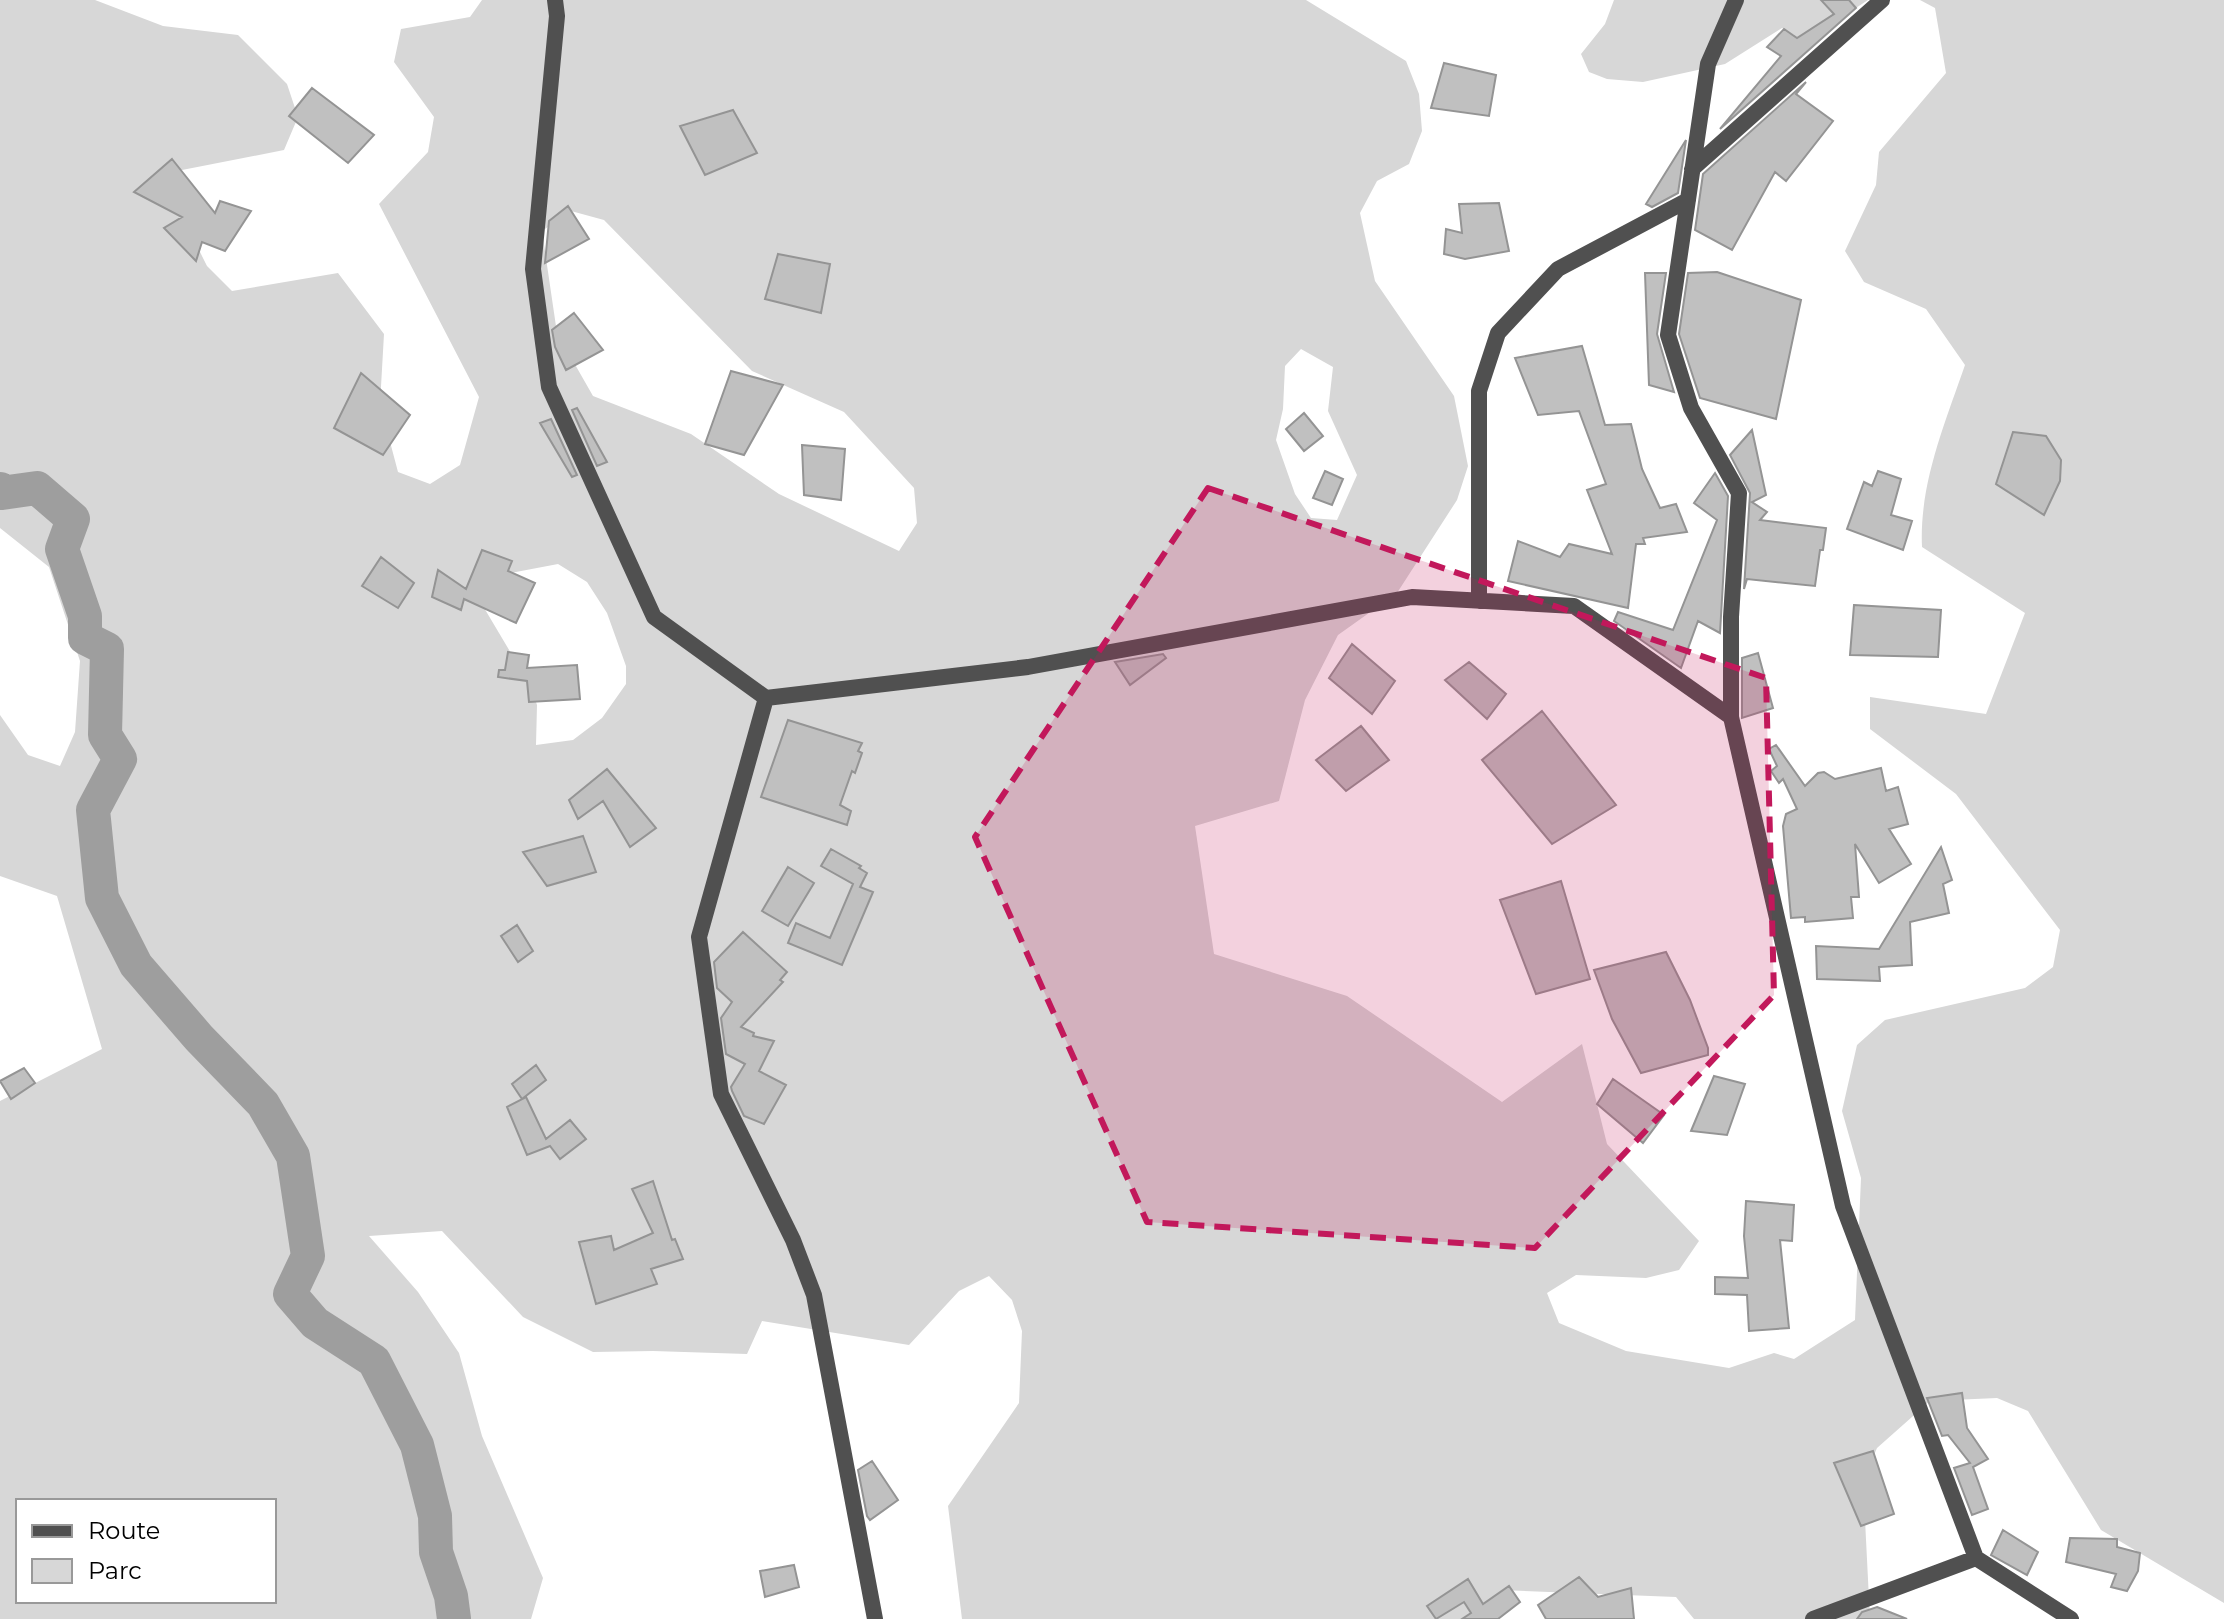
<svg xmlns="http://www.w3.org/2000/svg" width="2224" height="1619" viewBox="0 0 2224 1619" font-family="Montserrat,sans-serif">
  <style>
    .green { fill: #d7d7d7; fill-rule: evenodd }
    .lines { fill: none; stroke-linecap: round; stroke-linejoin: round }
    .river { stroke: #9e9e9e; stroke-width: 34 }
    .building { fill: #c0c0c0; stroke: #949494; stroke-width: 2 }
    .street { stroke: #505050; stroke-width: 16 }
    .marked { fill: #c2185b; fill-opacity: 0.2; stroke: #c2185b; stroke-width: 6; stroke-dasharray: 16 10; stroke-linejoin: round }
  </style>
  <rect width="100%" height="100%" fill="#fff"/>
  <path class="green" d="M0,0H95L163,26L238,35L287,84L298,117L284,150L182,170L177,206L207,266L232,291L338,273L384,334L380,404L398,472L430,484L460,465L479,397L379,204L428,152L434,117L394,62L401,29L470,17L482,0H1306L1406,61L1419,94L1422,131L1409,164L1377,181L1360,213L1375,281L1454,396L1468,466L1457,500L1397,593L1338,635L1305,700L1279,801L1195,826L1214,954L1347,996L1502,1102L1582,1044L1607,1144L1699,1241L1679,1270L1646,1278L1576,1275L1547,1293L1559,1323L1626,1351L1729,1368L1774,1353L1794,1359L1855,1320L1861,1178L1842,1111L1857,1045L1885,1020L2025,988L2053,967L2060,930L1956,794L1870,729V697L1986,714L2025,613L1922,547C1919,484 1945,423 1965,365L1926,309L1864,282L1845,251L1876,185L1879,152L1946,73L1935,8L1920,0H2224V1603L2101,1530L2028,1411L1997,1398L1930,1401L1877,1448L1863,1480L1870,1619H1694L1676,1597L1502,1590L1464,1619H962L948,1506L1019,1403L1022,1331L1012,1300L989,1276L959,1291L909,1345L762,1321L747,1354L653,1351L593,1352L523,1317L442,1231L369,1236L418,1292L459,1353L482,1436L543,1578L531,1619H0V1101L102,1049L57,896L0,876V715L28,755L60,766L75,732L80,661L49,567L0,528ZM571,211L604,220L752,371L844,412L914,488L917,523L899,551L779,494L691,434L593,396L557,333L542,231ZM1301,349L1333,367L1328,411L1357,475L1337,520L1311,518L1295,494L1276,440L1283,409L1285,366ZM558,564L587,582L607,613L626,666V684L602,718L573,740L536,745L537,705L531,687L477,596L500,575ZM18,1501H274V1601H18Z
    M1614,0H1868L1786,54L1794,35L1782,28L1725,64L1643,82L1607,79L1589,72L1581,54L1605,24Z"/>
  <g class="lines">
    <path class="river" d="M0,489L2,493L37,488L73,519L62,549L85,616V638L107,649L105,735L120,759L93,810L102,898L136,965L199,1038L263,1104L293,1156L308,1256L290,1294L315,1323L374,1361L417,1445L435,1516L436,1552L451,1596L454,1619"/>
  </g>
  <path class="building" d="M1821,0H1849L1856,8L1720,129L1781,56L1767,47L1784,29L1797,38L1834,14Z
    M1444,63L1496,75L1489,116L1431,108Z
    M1806,82L1796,94L1833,121L1786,181L1775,172L1732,250L1695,230L1703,174Z
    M312,88L374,135L348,163L289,116Z
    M733,110L757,153L705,175L680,126Z
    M1686,140L1678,193L1652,207L1646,204Z
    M172,159L215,213L220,201L251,211L225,251L202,242L196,261L164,228L182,217L134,192Z
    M1499,203L1509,251L1465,259L1444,254L1446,229L1462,233L1459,204Z
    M568,206L589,239L545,263L549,221Z
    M778,254L830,264L821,313L765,299Z
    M1717,272L1801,300L1776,419L1700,398L1679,334L1688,273Z
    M1645,273H1666L1657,334L1674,392L1649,385Z
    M574,313L603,350L566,370L555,347L552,330Z
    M1582,346L1605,425L1631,424L1642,469L1660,508L1676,504L1687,532L1643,538L1645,544H1636L1628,608L1508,581L1518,541L1560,557L1569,544L1612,554L1587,490L1606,484L1579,411L1538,415L1515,358Z
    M731,371L783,385L744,455L705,444Z
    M361,373L410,415L383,455L334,428Z
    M577,408L607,462L597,466L572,410Z
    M1304,413L1323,436L1304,451L1286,429Z
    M551,419L577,475L572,477L540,423Z
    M1752,430L1766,495L1752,502L1767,512L1760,520L1826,528L1823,550H1820L1815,586L1747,579L1744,589L1750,493L1730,455Z
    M2013,432L2046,436L2061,460L2060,481L2044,515L1996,484Z
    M802,445L845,449L841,500L804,495Z
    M1325,471L1343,479L1332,505L1313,498Z
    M1878,471L1901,479L1891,515L1912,521L1903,550L1847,529L1864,482L1872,486Z
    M1715,473L1728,496L1720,633L1698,621L1681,668L1614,621L1618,612L1673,630L1717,520L1694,503Z
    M482,550L512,561L508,571L535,583L516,623L464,599L461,610L432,597L438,570L466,589Z
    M381,557L414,583L398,608L362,586Z
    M1854,605L1941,610L1938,657L1850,655Z
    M1352,644L1395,681L1372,714L1329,678Z
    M508,652L529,655L527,668L577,665L580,699L529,702L527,681L498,677L499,670H505Z
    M1758,653L1773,708L1742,718V658Z
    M1163,654L1166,658L1130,685L1115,662Z
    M1469,662L1506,694L1487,719L1445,680Z
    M1542,711L1616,805L1552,844L1482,760Z
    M788,720L862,743L858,751L862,753L855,773L852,771L840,805L851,811L847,825L761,797Z
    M1361,726L1389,760L1346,791L1316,760Z
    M1776,745L1805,786L1818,773L1824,772L1835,779L1881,768L1886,791L1898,787L1908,824L1889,829L1911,864L1879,883L1855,844L1859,897H1851L1853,918L1805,922V917L1791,918L1783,826L1786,814L1797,809L1783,779L1779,783L1771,771L1777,766L1769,749Z
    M607,769L656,828L630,847L603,801L578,819L569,800Z
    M583,836L596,872L547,886L523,852Z
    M1941,847L1952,880L1943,884L1949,913L1910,922L1912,965L1879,967L1880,981L1817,979L1816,946L1879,949Z
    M831,849L861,866L859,868L867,873L860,887L873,892L842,965L788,943L796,923L830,938L853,884L821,866Z
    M788,867L814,883L788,926L762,911Z
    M1561,881L1590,979L1536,994L1500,900Z
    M517,925L533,951L518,962L501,936Z
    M743,932L787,972L780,980L783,982L741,1027L754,1033L753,1036L774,1041L759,1071L786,1085L764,1124L744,1116L732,1091L731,1087L745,1064L726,1054L721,1018L732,1002L717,988L714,962Z
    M1666,952L1690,1000L1708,1048V1055L1641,1073L1612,1019L1594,970Z
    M536,1065L546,1080L522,1099L512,1084Z
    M24,1068L35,1083L11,1099L0,1081Z
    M1714,1076L1745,1084L1727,1135L1691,1131Z
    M1613,1079L1664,1115L1643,1143L1597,1104Z
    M526,1097L546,1139L570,1120L586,1139L560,1159L550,1146L527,1155L507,1107Z
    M653,1181L672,1240L675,1239L683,1259L651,1269L657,1284L596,1304L579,1242L611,1236L614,1250L653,1233L632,1189Z
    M1746,1201L1794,1205L1792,1241L1780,1240L1789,1328L1749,1331L1747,1295L1715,1294V1277L1748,1278L1744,1236Z
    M1962,1393L1967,1428L1988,1459L1973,1467L1988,1509L1972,1515L1954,1468L1970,1463L1948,1435L1942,1436L1927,1398Z
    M1873,1451L1894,1514L1861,1526L1834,1463Z
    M872,1461L898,1500L870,1520L867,1516L858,1470Z
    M2003,1530L2038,1552L2027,1575L1991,1555Z
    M2070,1538L2117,1539V1547L2140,1553L2138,1571L2127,1591L2111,1587L2116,1574L2066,1562Z
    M794,1565L799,1587L765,1597L760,1571Z
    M1579,1577L1598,1597L1631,1588L1634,1619H1546L1538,1605Z
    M1468,1579L1483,1604L1509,1586L1520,1602L1498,1619H1462L1471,1613L1464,1602L1436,1619L1427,1606Z
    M1877,1607L1907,1619H1857L1862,1612Z"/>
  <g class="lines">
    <path class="street" d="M555,0L557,16L533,269L549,387L654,617L766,698L1028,667L1412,597L1574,606L1731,717
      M1736,0L1708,64L1668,335L1691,408L1739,493L1731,617V717L1843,1206L1976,1558L2071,1619
      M1692,169L1882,0
      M1479,601V391L1498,333L1558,269L1688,200
      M766,698L699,937L721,1094L793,1240L814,1295L875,1619
      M1813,1619L1976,1558"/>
  </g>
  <path class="marked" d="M1208,488L1766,678L1774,995L1535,1248L1147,1222L975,837Z"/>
  <rect x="16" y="1499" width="260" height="104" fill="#ffffff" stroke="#999999" stroke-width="2"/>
  <rect x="32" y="1525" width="40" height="12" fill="#505050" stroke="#999999" stroke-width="2"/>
  <text x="88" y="1539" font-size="24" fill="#000000">Route</text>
  <rect x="32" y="1559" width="40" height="24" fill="#d7d7d7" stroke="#999999" stroke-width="2"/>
  <text x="88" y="1579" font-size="24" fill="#000000">Parc</text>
</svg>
